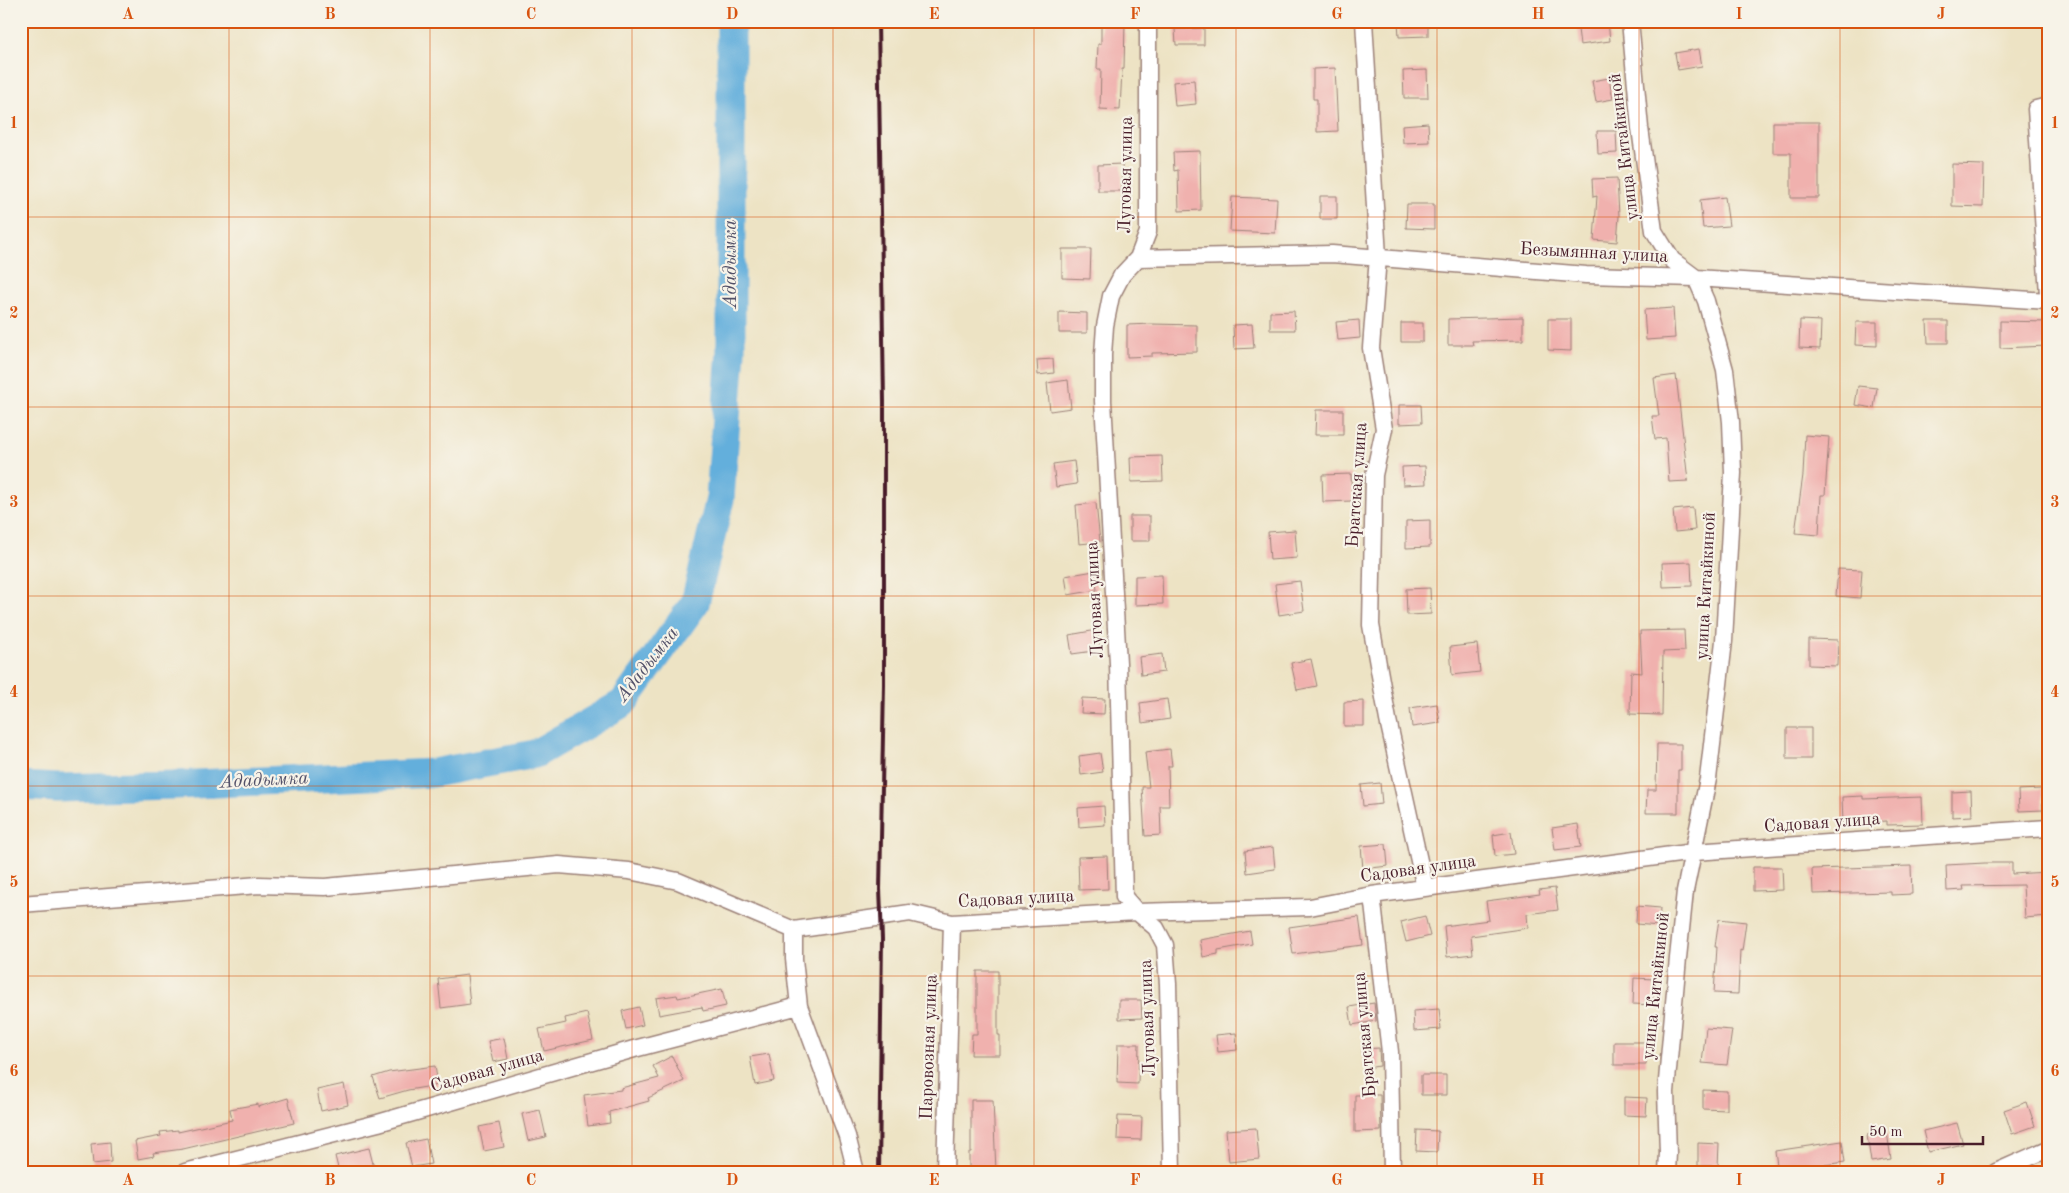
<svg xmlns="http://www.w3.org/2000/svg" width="2069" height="1193" viewBox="0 0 2069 1193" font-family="'Old Standard TT',serif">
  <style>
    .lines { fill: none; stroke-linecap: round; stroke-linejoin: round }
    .river { stroke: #63afdc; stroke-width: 29 }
    .building { fill: #f0b1ae }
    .street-casing { stroke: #9c8178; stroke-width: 19 }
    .street { stroke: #fff; stroke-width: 16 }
    .rail { stroke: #4a1f2b; stroke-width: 4 }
    .grid { fill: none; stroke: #d8530f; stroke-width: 1; stroke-opacity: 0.55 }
    .labels { text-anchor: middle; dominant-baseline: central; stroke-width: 4.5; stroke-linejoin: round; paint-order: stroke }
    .street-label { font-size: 18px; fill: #4a1f2b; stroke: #f7f3e8 }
    .water-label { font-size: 19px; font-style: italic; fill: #535169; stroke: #f7f3e8 }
    .neatline { fill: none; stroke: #d8530f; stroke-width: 2 }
    .grid-label { font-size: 16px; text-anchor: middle; font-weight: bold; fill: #d8530f }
  </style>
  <rect width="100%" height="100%" fill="#f7f3e8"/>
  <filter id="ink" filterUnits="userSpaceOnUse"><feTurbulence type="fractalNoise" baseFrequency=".02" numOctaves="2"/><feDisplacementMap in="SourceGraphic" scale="10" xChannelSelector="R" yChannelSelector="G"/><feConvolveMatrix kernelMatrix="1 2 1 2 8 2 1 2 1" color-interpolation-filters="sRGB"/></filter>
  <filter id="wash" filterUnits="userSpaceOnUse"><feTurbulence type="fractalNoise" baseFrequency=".0096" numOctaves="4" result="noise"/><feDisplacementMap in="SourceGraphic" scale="20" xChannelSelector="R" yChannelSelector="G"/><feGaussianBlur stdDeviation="1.12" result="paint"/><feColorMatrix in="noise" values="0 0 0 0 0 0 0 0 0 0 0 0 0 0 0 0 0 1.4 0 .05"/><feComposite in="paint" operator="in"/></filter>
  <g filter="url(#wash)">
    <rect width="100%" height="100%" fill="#ede3c4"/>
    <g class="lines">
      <path class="river" d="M21,786L58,788L175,785L433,773L535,754L623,703L695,603L720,499L731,351V21"/>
    </g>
    <g id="blocks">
      <path class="building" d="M1101,21H1125L1124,69H1122L1120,110L1100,109L1101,69H1097L1098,44H1101Z
        M1398,21H1428V36L1399,37Z
        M1577,21H1608L1610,41L1580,45Z
        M1204,28V45H1176L1175,29Z
        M1699,49L1702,66L1678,70L1675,53Z
        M1335,68L1338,131L1317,132V99H1313V69Z
        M1427,70L1428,98H1404L1403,71Z
        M1609,78L1613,99L1596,102L1592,81Z
        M1194,80L1196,104L1175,106L1173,82Z
        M1773,122H1819V198H1791V153H1773Z
        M1428,123L1429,142L1403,143L1402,125Z
        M1597,131H1616L1617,153L1598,154Z
        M1200,151L1201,210L1179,211L1178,170L1174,171L1173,152Z
        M1122,164V191H1098V165Z
        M1952,164L1984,165L1983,207L1952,206Z
        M1617,178L1619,216L1617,242L1594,240L1597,196L1593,197L1592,179Z
        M1320,196H1337V219H1320Z
        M1232,197L1277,199L1275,233L1230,231Z
        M1725,197L1729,226L1703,228L1700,200Z
        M1407,204H1434V229L1406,228Z
        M1062,249H1091L1090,279L1062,278Z
        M1673,308L1675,338L1646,340L1644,310Z
        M1294,311L1295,330H1270V312Z
        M1059,312L1087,313V333H1059Z
        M1523,317V340L1472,341L1473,345H1448V319Z
        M1548,319H1571V351L1548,350Z
        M1359,320L1360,338L1338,340L1336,322Z
        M1800,320L1821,321L1820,349L1799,348Z
        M1927,321H1948V343H1928Z
        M2000,321L2048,322V346L2000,348Z
        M1856,322H1877V346L1855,345Z
        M1401,323H1423V342H1401Z
        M1152,324L1197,325V352L1152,353V356L1127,357V325Z
        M1252,324L1254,348L1234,349L1233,325Z
        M1053,359L1054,373L1038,375L1037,360Z
        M1676,375L1688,481L1669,482L1666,438L1655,439L1652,416H1659L1654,378Z
        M1068,380L1071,408L1050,411L1047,383Z
        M1858,386L1877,388L1874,408L1855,405Z
        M1399,405H1421L1422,423L1399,424Z
        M1316,410H1343V435H1315Z
        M1805,435L1829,437L1825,495H1821L1819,535L1795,533L1803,475Z
        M1162,456L1163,481L1131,482L1130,457Z
        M1074,461L1077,484L1056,487L1053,464Z
        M1425,466L1426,484L1403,485L1402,467Z
        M1351,474L1352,501L1323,502L1322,475Z
        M1096,503L1100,542L1079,544L1076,505Z
        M1693,508L1695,530L1675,532L1673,510Z
        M1130,516H1150V541H1130Z
        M1430,520V547L1406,548V521Z
        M1295,530L1297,558L1270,560L1268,532Z
        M1691,562L1692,586L1663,587L1662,563Z
        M1838,569L1862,570L1860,598L1836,596Z
        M1094,571L1097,590L1068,595L1065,576Z
        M1162,575L1163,604L1135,605V576Z
        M1300,581L1304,611L1279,615L1275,584Z
        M1430,588L1431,614L1407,615L1406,589Z
        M1097,630L1101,650L1072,654L1069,635Z
        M1684,630L1685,651L1663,652L1662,715L1630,714L1631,672L1642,673L1640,631Z
        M1809,639L1838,640L1837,666L1809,665Z
        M1477,644L1480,672L1452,675L1450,647Z
        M1162,654L1164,672L1141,675L1139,657Z
        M1311,659L1317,686L1297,690L1291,663Z
        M1082,698L1105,699L1104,714L1081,713Z
        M1167,699L1170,719L1142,723L1140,703Z
        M1364,701V726H1344V702Z
        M1437,704L1440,723L1412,727L1410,708Z
        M1787,728H1811V759H1787Z
        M1657,744H1681V770H1678V813H1646L1647,790H1656Z
        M1170,749L1172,766H1168L1169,806H1160L1161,835L1145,836L1142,787H1149L1145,752Z
        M1100,753L1103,772L1081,775L1079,756Z
        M1380,783L1382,804L1363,806L1361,785Z
        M2042,789L2043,810L2019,811L2018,790Z
        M1971,791L1972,816L1952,817V792Z
        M1863,796V799L1922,797L1923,824L1887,825V821L1843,824L1842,797Z
        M1104,806L1105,825L1079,827L1078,808Z
        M1578,824L1581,847L1555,850L1552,828Z
        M1511,832L1514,854L1495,856L1493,835Z
        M1386,844L1388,866L1363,869L1361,846Z
        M1273,847L1275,869L1247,873L1245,851Z
        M1107,856L1108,889L1079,890L1078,857Z
        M1985,863H2012V874L2048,872V916L2025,918L2023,885L1963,886L1964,890L1947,891L1946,865Z
        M1911,866L1912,894L1891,895V892L1813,894L1812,869Z
        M1753,867H1782L1783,890L1753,891Z
        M1555,888L1558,910L1527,914L1528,928L1471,936L1473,954L1447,957L1444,926L1489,920L1486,901L1540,894L1539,890Z
        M1637,906L1660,908L1659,926L1636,924Z
        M1425,916L1430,936L1406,942L1401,922Z
        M1359,917L1363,945L1293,954L1289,927Z
        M1719,919L1746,922L1742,951L1740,950L1738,994L1714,993L1717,947H1715Z
        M1250,931L1252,944L1218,950V954L1203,957L1200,940Z
        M977,971H998V1035H1000V1055H971L972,1034H977Z
        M467,975L470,1004L441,1008L438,979Z
        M1634,978L1654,979L1653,1005L1633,1004Z
        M722,989L726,1006L703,1011L702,1007L659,1015L656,998L677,995L678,998Z
        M1119,1000H1141L1142,1018L1119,1019Z
        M1374,1003L1376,1021L1352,1025L1349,1007Z
        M639,1007L643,1025L626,1029L622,1011Z
        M1439,1009L1441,1029L1414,1031L1413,1011Z
        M587,1013L593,1040L544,1051L539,1029L566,1023L565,1018Z
        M1706,1028L1732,1030L1727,1065L1702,1063Z
        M1236,1033L1237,1050L1218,1052L1216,1035Z
        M504,1038L508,1059L493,1062L488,1041Z
        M1614,1042H1646V1065H1614Z
        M1118,1044H1139L1138,1084L1117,1083Z
        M1379,1048L1380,1066L1364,1068L1362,1049Z
        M769,1054L774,1081L755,1085L750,1057Z
        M672,1056L684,1081L648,1098L649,1101L609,1112L610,1123L588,1126L584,1095L621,1090V1088L659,1078L653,1066Z
        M435,1066L438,1085L408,1090L380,1098L373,1077L389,1072Z
        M1421,1075H1446V1095H1421Z
        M344,1084L348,1105L321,1111L317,1090Z
        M1703,1090L1727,1091V1110L1703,1109Z
        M1355,1095H1380L1381,1131L1355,1132Z
        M1624,1097L1647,1098L1646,1116L1624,1115Z
        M288,1098L294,1123L183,1149L153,1153L154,1156L138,1159L135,1141L161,1136L160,1132L178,1130V1132L232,1120L230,1109L258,1104V1107Z
        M971,1100H993L996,1172H969V1152H971Z
        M2027,1102L2035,1126L2012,1134L2004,1110Z
        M540,1110L546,1137L528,1141L522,1114Z
        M1118,1116L1142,1117L1141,1140L1117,1139Z
        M499,1123L504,1147L484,1151L479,1127Z
        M1957,1123L1963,1144L1928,1152L1923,1131Z
        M1256,1128L1259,1159L1229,1162L1226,1130Z
        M1417,1130L1438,1131L1437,1152L1416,1151Z
        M1887,1132L1891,1159L1871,1162L1867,1135Z
        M426,1139L431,1164L412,1167L406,1143Z
        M1842,1141L1845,1162L1804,1168L1805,1172H1778L1775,1151Z
        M110,1142L111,1162L93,1164L91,1144Z
        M1698,1143L1719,1144L1718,1166H1698Z
        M369,1148L374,1168L358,1172H339L335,1156Z"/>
    </g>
  </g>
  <g filter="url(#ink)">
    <use href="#blocks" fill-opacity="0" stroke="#9c8178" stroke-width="1"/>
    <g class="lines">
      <defs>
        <path id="street" d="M1148,21V232L1138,258L1122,275L1111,296L1105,326L1103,355V401L1118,663L1124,897L1137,912L1156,928L1165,945L1168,984L1172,1172
          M1364,21L1378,257L1371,348L1384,429L1374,475L1371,625L1388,720L1425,888
          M1630,21L1640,128L1654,231L1672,260L1696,278L1706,301L1725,370L1731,422L1733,473L1724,641L1708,779L1685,891L1678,958L1666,1092L1668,1153L1667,1172
          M2048,106L2036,109L2048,294
          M1138,258L1332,254L1586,275L1696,278L2048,301
          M1372,895L1390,1052L1392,1172
          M21,904L259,885L325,887L559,865L629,871L678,881L794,930
          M794,930L910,913L952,923L1137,912L1310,907L1372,895L1694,852L2048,828
          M794,930V959L799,1006L847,1136L856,1172
          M185,1172L378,1123L634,1049L799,1006
          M945,1172L952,923
          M1996,1172L2048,1149"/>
      </defs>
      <use href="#street" class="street-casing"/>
      <use href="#street" class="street"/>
      <path class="rail" d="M878,21L884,401V685L880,889L882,939L879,1172"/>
    </g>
  </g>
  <path class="grid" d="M229,21V1172M430,21V1172M632,21V1172M833,21V1172M1034,21V1172M1236,21V1172M1437,21V1172M1639,21V1172M1840,21V1172M21,217H2048M21,407H2048M21,596H2048M21,786H2048M21,976H2048"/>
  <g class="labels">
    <g class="street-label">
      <text transform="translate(1624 147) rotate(-97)">улица Китайкиной</text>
      <text transform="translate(1126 175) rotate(-89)">Луговая улица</text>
      <text transform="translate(1594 253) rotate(3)">Безымянная улица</text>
      <text transform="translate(1357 485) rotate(-86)">Братская улица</text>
      <text transform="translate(1706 586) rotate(-87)">улица Китайкиной</text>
      <text transform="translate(1095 600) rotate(-93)">Луговая улица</text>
      <text transform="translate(1822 823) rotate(-4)">Садовая улица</text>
      <text transform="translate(1418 869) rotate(-8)">Садовая улица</text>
      <text transform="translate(1016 899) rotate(-3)">Садовая улица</text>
      <text transform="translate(1656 986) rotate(-84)">улица Китайкиной</text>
      <text transform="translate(1148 1018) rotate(-92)">Луговая улица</text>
      <text transform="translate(1365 1035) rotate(-95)">Братская улица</text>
      <text transform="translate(929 1047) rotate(-88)">Паровозная улица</text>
      <text transform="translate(487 1071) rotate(-16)">Садовая улица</text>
    </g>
    <g class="water-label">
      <text transform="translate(731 264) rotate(-90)">Ададымка</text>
      <text transform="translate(648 665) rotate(-52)">Ададымка</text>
      <text transform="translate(264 781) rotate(-3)">Ададымка</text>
    </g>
  </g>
  <rect width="2069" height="1193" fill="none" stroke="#f7f3e8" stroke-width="55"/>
  <path d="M1862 1136v8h121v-8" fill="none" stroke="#4a1f2b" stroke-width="2.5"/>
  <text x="1869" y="1136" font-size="15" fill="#4a1f2b" stroke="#f7f3e8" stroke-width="4" paint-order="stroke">50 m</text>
  <rect x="28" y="28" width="2014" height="1138" class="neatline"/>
  <g class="grid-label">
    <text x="128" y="19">A</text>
    <text x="330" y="19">B</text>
    <text x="531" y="19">C</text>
    <text x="732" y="19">D</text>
    <text x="934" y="19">E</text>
    <text x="1135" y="19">F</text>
    <text x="1337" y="19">G</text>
    <text x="1538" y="19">H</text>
    <text x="1739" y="19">I</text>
    <text x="1941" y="19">J</text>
    <text x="14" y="128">1</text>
    <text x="2055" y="128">1</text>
    <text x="14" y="318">2</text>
    <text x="2055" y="318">2</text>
    <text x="14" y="507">3</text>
    <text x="2055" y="507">3</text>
    <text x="14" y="697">4</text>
    <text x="2055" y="697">4</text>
    <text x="14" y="887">5</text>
    <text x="2055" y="887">5</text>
    <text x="14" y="1076">6</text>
    <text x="2055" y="1076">6</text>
    <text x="128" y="1185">A</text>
    <text x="330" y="1185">B</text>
    <text x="531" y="1185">C</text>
    <text x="732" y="1185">D</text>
    <text x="934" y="1185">E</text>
    <text x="1135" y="1185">F</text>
    <text x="1337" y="1185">G</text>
    <text x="1538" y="1185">H</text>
    <text x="1739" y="1185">I</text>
    <text x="1941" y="1185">J</text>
  </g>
</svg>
